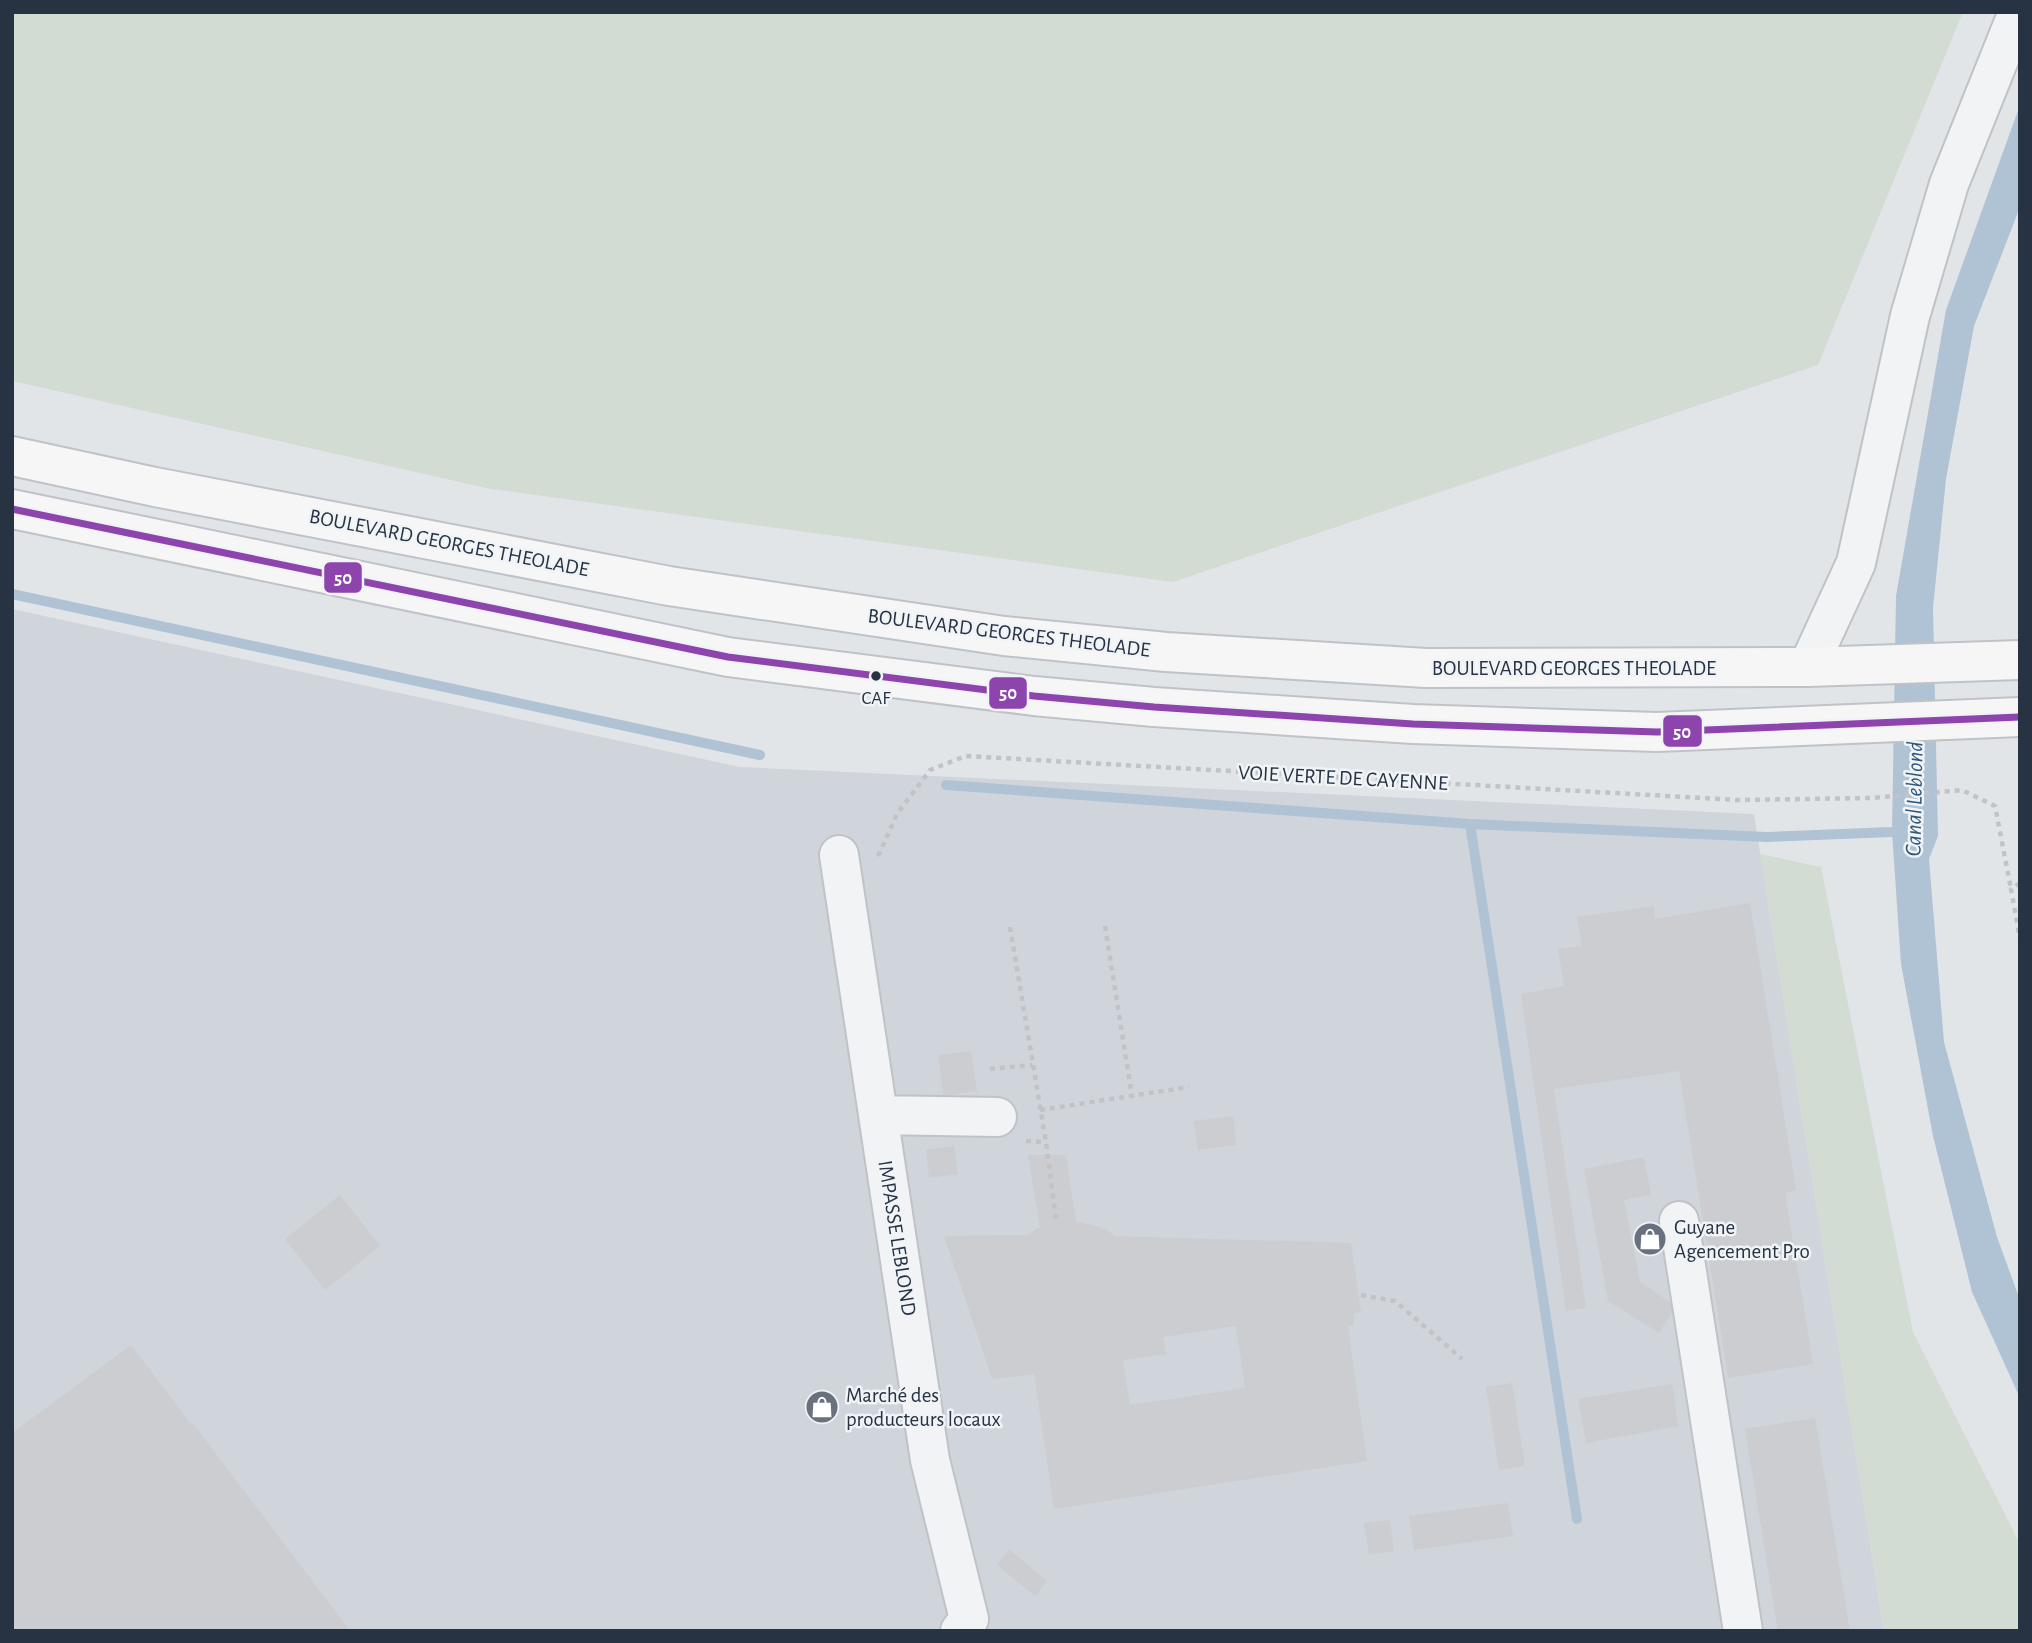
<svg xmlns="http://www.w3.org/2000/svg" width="2032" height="1643" viewBox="0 0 2032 1643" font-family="'Alegreya Sans',sans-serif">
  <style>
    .built { fill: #d0d5db }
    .green { fill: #d3dcd3 }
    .water { fill: #afc3d5 }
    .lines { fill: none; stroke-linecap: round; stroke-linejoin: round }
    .stream { stroke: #afc3d5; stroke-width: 10 }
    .building { fill: #cbcdd0; fill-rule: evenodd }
    .minor-casing { stroke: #c0c3c6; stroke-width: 42 }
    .major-casing { stroke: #bfc2c6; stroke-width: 42 }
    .path { stroke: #c1c3c8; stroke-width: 4.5; stroke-dasharray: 5 5; stroke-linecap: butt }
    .minor { stroke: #f2f3f4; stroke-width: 38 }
    .major { stroke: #f6f6f7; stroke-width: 38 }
    .bus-1-casing { stroke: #f0f4f7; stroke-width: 12 }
    .bus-1 { stroke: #8e44ad; stroke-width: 7 }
    .bus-dot { fill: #273343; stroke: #f0f4f7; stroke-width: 2.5 }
    .labels { text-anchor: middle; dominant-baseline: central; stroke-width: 5; stroke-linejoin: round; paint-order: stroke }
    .bus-label { font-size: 19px; fill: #273343; stroke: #f0f4f7 }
    .street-label { font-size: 21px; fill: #273343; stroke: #f0f4f7 }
    .poi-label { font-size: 21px; fill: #273343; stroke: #f0f4f7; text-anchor: start }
    .water-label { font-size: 23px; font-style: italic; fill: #2e557a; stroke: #f0f4f7 }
    .line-badge { stroke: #f0f4f7; stroke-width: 2.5 }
    .badge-label { font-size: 19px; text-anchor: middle; font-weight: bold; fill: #fff }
  </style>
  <rect width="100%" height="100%" fill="#e2e5e8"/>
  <path class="built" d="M12,609L740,767L1754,814L1884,1631H12Z"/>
  <path class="green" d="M12,12H1963L1818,365L1173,582L491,489L12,381Z
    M1760,854L1821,867L1913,1332L2020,1544V1631H1884Z"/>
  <path class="water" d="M2020,105V207L1974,326L1946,479L1933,608L1938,836L1929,859L1944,1042L1997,1237L2020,1300V1398L1972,1292L1933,1136L1901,964L1892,832L1896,596L1946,310Z"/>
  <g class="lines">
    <path class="stream" d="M12,594L760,755
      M946,785L1470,824L1767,837L1892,832L1903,829
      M1470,824L1577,1519"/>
  </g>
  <path class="building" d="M1750,903L1796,1190L1785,1193L1813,1364L1728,1378L1679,1071L1554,1089L1586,1308L1566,1311L1521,994L1564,986L1558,949L1582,946L1577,917L1654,906L1655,919Z
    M971,1051L977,1091L944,1096L938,1055Z
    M1233,1116L1236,1145L1198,1150L1194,1121Z
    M954,1146L958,1174L929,1178L926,1150Z
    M1028,1155H1066L1076,1221L1104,1228L1115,1236L1351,1243L1361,1312L1354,1313V1325L1348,1326L1367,1461L1054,1509L1034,1374L992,1379L944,1236L1027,1235L1040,1227ZM1236,1326L1245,1388L1130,1405L1123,1360L1166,1354L1163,1337Z
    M1644,1157L1651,1195L1624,1200L1640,1282L1676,1306L1659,1333L1608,1301L1584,1169Z
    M340,1195L380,1246L325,1290L285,1239Z
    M131,1345L190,1423L192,1422L350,1631H12V1433Z
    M1512,1383L1525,1466L1499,1470L1486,1387Z
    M1672,1384L1678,1426L1586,1443L1578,1399Z
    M1815,1418L1850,1631H1778L1745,1429Z
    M1508,1503L1513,1536L1414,1550L1409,1516Z
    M1390,1520L1394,1551L1369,1555L1364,1523Z
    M1009,1549L1047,1581L1035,1596L997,1565Z"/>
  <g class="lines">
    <defs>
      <path id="minor" d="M1808,667L1856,563L1910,316L1949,184L2018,12
        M839,855L930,1460L969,1619L960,1631
        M878,1115L997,1117
        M1679,1221L1743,1631"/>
      <path id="major" d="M12,456L155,487L669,586L1004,636L1166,652L1426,668L1808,667L2020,660
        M12,509L728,657L1034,696L1154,707L1413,724L1657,732L2020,717"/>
    </defs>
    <use href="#minor" class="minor-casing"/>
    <use href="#major" class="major-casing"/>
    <path class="path" d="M878,856L897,814L930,770L966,756L1737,800L1871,798L1962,790L1995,806L2011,889
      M2020,883L2011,889L2020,939
      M1105,926L1132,1096
      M1010,927L1046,1142L1056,1219
      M990,1069L1032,1065
      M1040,1110L1189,1087
      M1026,1141L1046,1142
      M1361,1295L1395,1301L1462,1359"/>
    <use href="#minor" class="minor"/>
    <use href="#major" class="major"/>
    <defs>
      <path id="bus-1" d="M12,509L728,657L1034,696L1154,707L1413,724L1657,732L2020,717"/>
    </defs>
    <use href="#bus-1" class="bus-1-casing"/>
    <use href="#bus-1" class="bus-1"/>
  </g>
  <defs>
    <symbol id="shop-disc" viewBox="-11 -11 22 22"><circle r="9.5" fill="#68717d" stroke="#f0f4f7"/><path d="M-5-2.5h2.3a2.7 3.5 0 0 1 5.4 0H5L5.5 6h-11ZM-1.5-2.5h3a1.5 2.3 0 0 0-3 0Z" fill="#fff"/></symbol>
  </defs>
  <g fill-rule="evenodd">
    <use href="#shop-disc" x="1631" y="1220" width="38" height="38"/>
    <use href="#shop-disc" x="803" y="1388" width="38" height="38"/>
  </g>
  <circle class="bus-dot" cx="876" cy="676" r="6"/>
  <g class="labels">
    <g class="bus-label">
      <text x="876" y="698">CAF</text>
    </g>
    <g class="street-label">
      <text transform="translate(449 543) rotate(11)">BOULEVARD GEORGES THEOLADE</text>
      <text transform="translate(1009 633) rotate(7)">BOULEVARD GEORGES THEOLADE</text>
      <text x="1574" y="668">BOULEVARD GEORGES THEOLADE</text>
      <text transform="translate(1343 778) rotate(3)">VOIE VERTE DE CAYENNE</text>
      <text transform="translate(897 1238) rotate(81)">IMPASSE LEBLOND</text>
    </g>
    <g class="poi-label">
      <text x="1674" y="1227">Guyane<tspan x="1674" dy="24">Agencement Pro</tspan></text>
      <text x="846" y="1395">Marché des<tspan x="846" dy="24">producteurs locaux</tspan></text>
    </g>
    <g class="water-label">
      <text transform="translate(1915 799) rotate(-89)">Canal Leblond</text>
    </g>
  </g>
  <g class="line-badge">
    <rect x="323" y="561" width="40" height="33" rx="7" fill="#8e44ad"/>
    <rect x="988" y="676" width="40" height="34" rx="7" fill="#8e44ad"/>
    <rect x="1662" y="714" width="41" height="34" rx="7" fill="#8e44ad"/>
  </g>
  <g class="badge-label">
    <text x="343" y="584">50</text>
    <text x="1008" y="699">50</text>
    <text x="1682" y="738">50</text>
  </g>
  <rect width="2032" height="1643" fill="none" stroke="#273343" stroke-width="28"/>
</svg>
